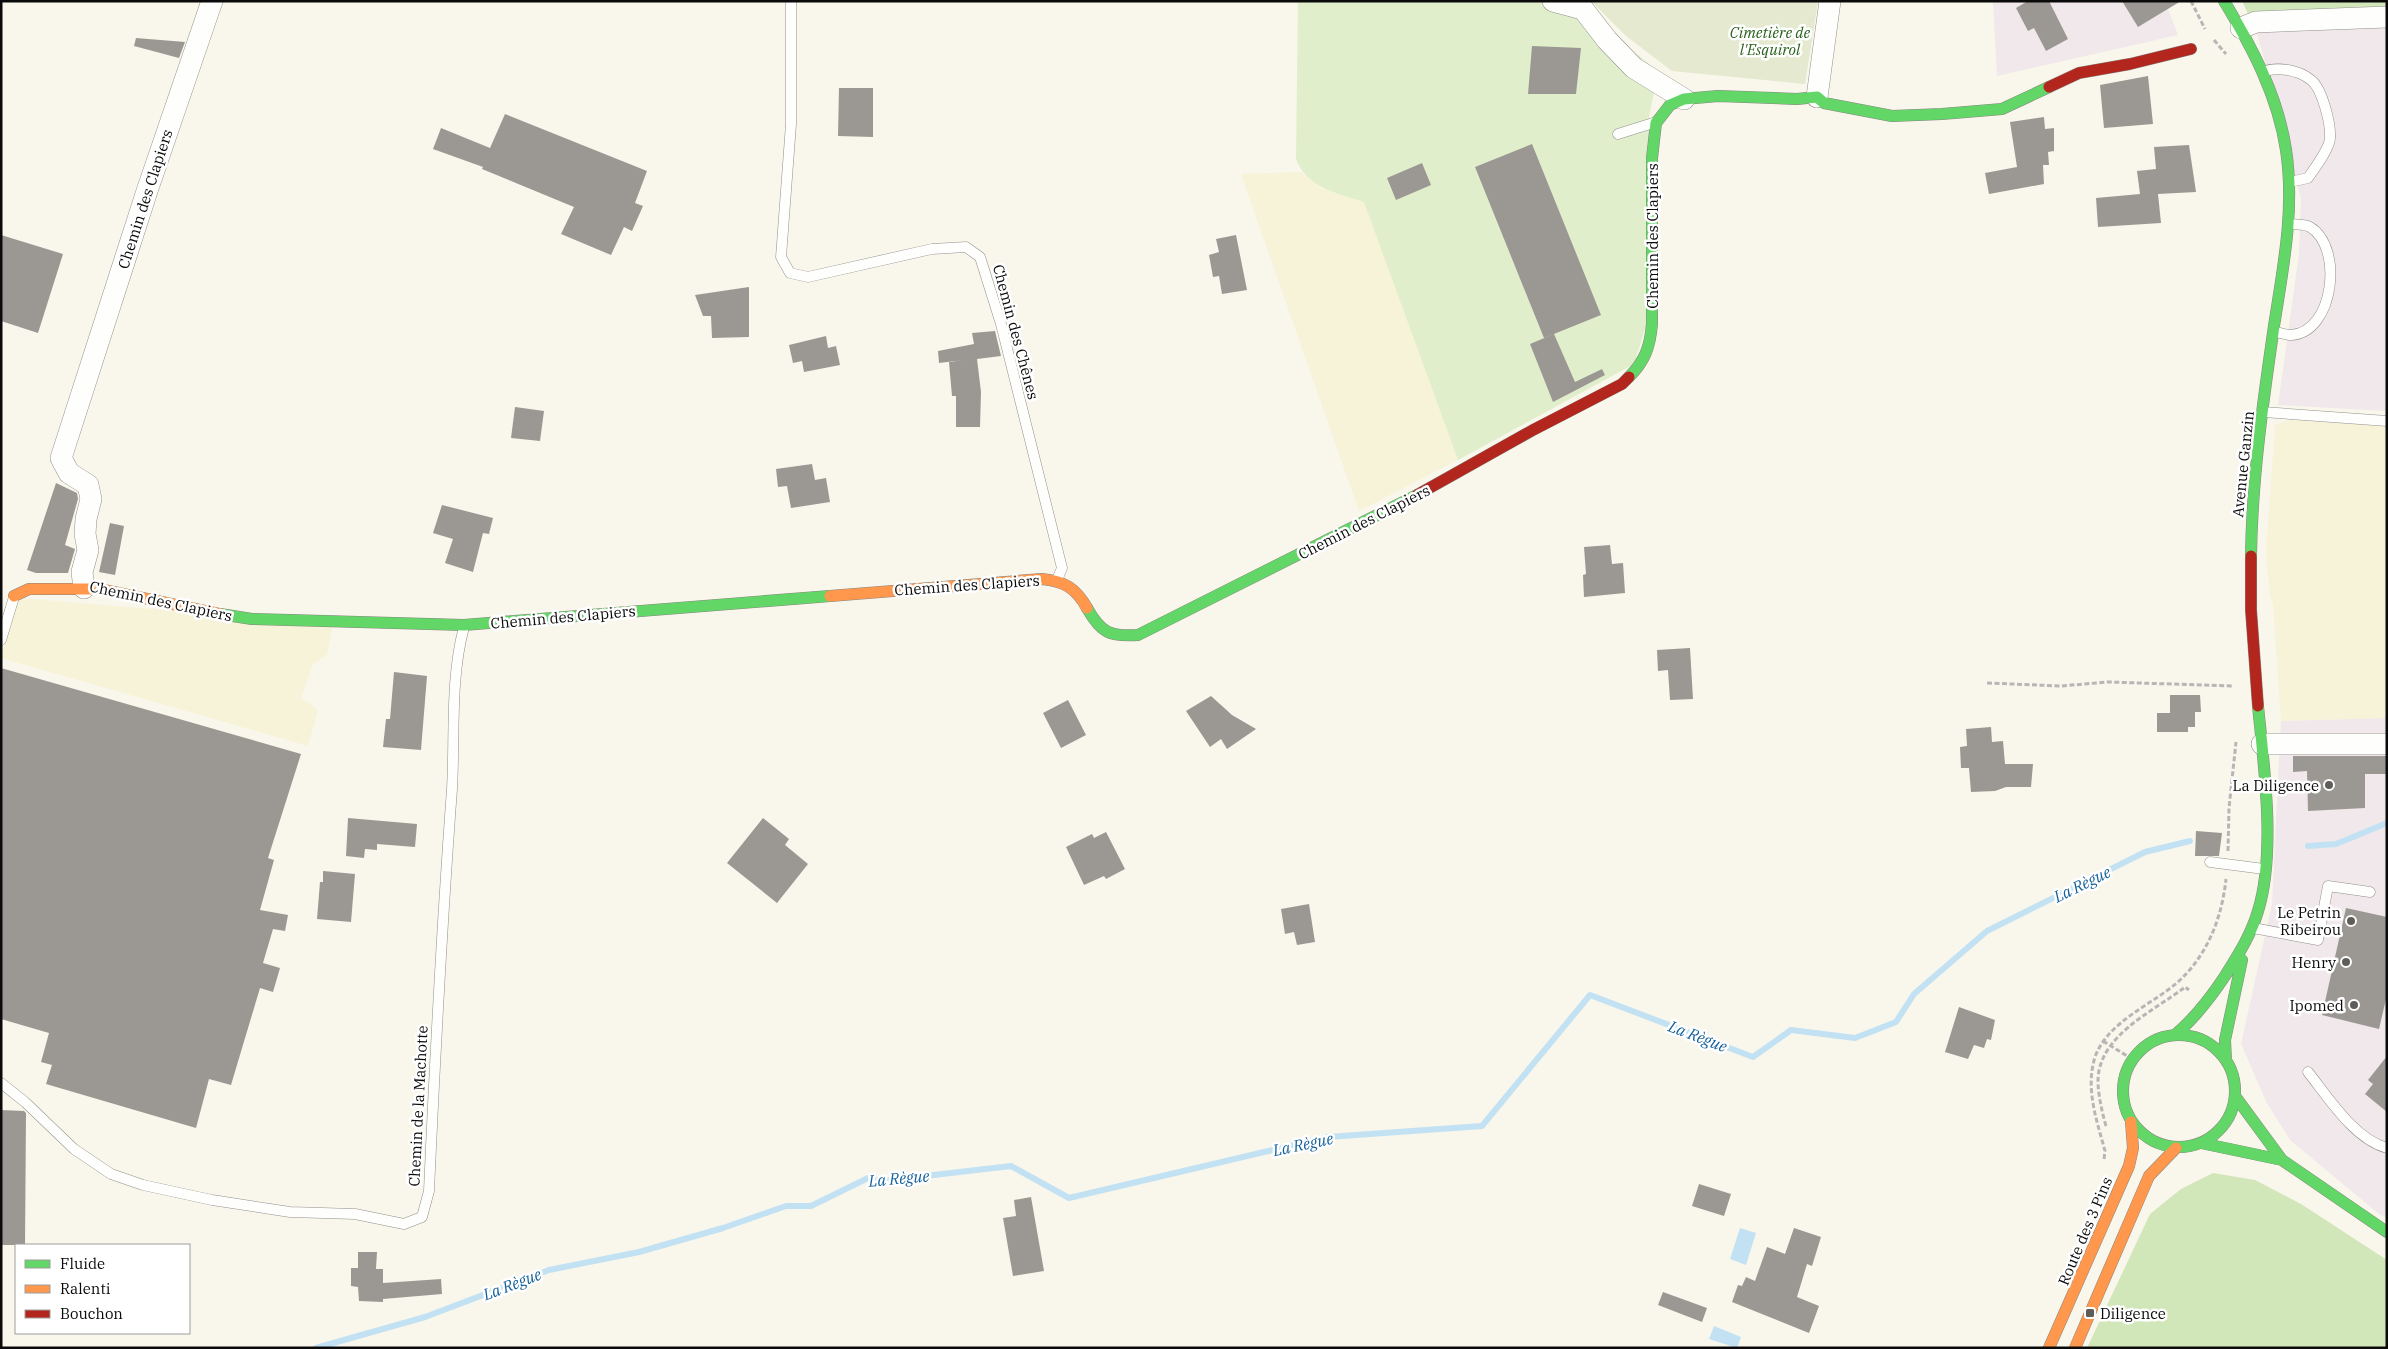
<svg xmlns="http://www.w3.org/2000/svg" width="2388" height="1349" viewBox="0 0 2388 1349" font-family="'IBM Plex Serif',serif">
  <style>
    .industrial { fill: #f0e8ea }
    .farmland { fill: #f6f3d8 }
    .green { fill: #e1eecc }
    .forest { fill: #d1e6b9 }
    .cemetery { fill: #e4e9d0 }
    .water { fill: #c2e2f3 }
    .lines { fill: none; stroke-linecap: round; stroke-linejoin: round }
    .stream { stroke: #c2e2f3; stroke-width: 6 }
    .building { fill: #9b9893 }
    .lane-casing { stroke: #92908c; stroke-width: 11 }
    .street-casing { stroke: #92908c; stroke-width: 22 }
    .fast-casing { stroke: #888782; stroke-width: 12 }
    .slow-casing { stroke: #888782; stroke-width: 12 }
    .jam-casing { stroke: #888782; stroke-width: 12 }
    .path { stroke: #b7b6b5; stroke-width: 3; stroke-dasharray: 5 2.5; stroke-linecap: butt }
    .lane { stroke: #fefefc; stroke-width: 10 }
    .street { stroke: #fefefc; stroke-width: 21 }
    .fast { stroke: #63d668; stroke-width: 11 }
    .slow { stroke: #ff974d; stroke-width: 11 }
    .jam { stroke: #b3261e; stroke-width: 11 }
    .poi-dot { fill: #5e5d59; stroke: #fff; stroke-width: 2 }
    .labels { text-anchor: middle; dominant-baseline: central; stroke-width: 5; stroke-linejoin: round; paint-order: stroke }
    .park-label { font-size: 15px; font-style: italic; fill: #29601b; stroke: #fff }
    .street-label { font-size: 15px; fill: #0a0a0a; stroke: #fff }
    .poi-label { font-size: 15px; fill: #0a0a0a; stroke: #fff; text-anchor: end }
    .water-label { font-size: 16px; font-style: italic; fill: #14609a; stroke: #fff }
  </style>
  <rect width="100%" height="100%" fill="#f9f6ec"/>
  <path class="industrial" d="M1993,1H2165L2178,35L1997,76Z
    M2387,23V411L2278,405L2299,254L2301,199L2257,33Z
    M2387,718V1218L2379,1214L2290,1140L2267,1103L2241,1044L2272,904L2281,721Z"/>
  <path class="farmland" d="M1301,172L1321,188L1364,202L1458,460L1359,511L1241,174Z
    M2288,420L2387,426V718L2281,721L2273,604L2270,597L2266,554L2275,425Z
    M19,598L333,624L327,655L313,664L301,698L318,710L308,746L1,658Z"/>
  <path class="green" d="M1298,1H1583L1628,47L1661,74L1654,92L1649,117L1646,326L1634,364L1458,460L1364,202C1337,193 1307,188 1296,159Z"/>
  <path class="forest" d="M2242,1H2387V23L2257,33Z
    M2213,1173L2255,1180L2301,1204L2387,1260V1348H2087L2150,1214L2181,1189Z"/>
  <path class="cemetery" d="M1591,1H1818L1805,84L1672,71L1626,36Z"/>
  <path class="water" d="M1740,1228L1756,1233L1746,1265L1730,1259Z
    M1714,1326L1741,1337L1737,1348L1709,1339Z"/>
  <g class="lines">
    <path class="stream" d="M2308,846L2336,844L2387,823
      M316,1348L425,1317L549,1270L639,1252L723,1228L786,1206H811L868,1178L882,1181L1011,1166L1069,1198L1328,1137L1482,1126L1590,995L1753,1057L1791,1030L1855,1038L1896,1022L1914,994L1987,931L2145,852L2190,841"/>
  </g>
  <path class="building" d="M2028,1H2049L2068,39L2046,51L2034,28L2028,31L2016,8Z
    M2122,1H2181L2138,27Z
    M136,38L185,42L179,58L134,46Z
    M1532,46L1581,48L1576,94H1528Z
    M2148,76L2153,124L2104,128L2100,85Z
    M839,88H873V137L838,136Z
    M505,114L647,171L635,203L643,206L632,231L624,227L611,255L561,234L574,207L482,169L483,167L433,149L441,128L490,148Z
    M2044,117L2045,129L2054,128V151L2048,152L2049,165H2043L2044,184L1989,194L1985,173L2017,167L2010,122Z
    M1532,144L1601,315L1544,338L1475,167Z
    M2189,145L2196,192L2158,194L2161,223L2098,227L2096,198L2140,194L2137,171L2156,169L2154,147Z
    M1422,163L1431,185L1396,200L1387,178Z
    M1,235L63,254L38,333L1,321Z
    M1236,235L1247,290L1222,294L1219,276L1213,277L1209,255L1219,252L1216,239Z
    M749,287V337L712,338L711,316H703L695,295Z
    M995,331L1001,356L977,359L981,392L980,427H956V396H952L949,362L964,360L939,363L938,351L974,344L972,333Z
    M1554,334L1575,382L1602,369L1605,375L1553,402L1530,344Z
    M826,336L828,348L836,346L840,365L804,372L802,361L793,363L789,345Z
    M515,407L544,411L540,441L511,438Z
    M812,464L815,480L826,478L830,502L791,508L787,486L778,487L776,469Z
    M56,483L77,493L78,499L65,545L75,549L68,573H36L27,570Z
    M442,505L493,518L489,534L483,533L473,572L445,563L453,539L433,533Z
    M110,523L124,526L115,575L99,572Z
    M1610,545L1612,564L1623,563L1625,593L1584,597L1583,575L1586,574L1584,547Z
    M1690,648L1693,699L1670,700L1668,670L1658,671L1657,650Z
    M1,668L301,754L268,858L274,860L260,910L288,915L285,931L273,929L263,963L280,968L273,992L260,988L231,1085L209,1079L196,1128L46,1084L52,1065L41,1062L49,1033L1,1019Z
    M394,672L427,676L421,750L383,747L386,719H390Z
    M2170,695H2200L2201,712H2195V727H2188V732H2157V713H2170Z
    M1211,696L1232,715L1256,729L1227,749L1221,739L1210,747L1186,711Z
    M1068,700L1086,735L1061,748L1043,713Z
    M1991,727L1992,742L2003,741L2005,764H2033L2031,787H2006L1995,791L1971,792L1969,768H1961L1960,747L1967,746L1966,729Z
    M2293,756H2387V774H2365V808L2308,811L2307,771L2293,772Z
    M348,818L417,824L415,847L377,844V850L365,849L364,858L346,856Z
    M763,818L789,839L785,845L808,864L777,903L727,863Z
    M2196,831L2222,833L2219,856H2195Z
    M1106,832L1125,869L1106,879L1104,876L1084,885L1066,847L1092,834L1094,838Z
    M323,871L355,874L351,922L317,919L320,882H323Z
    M1309,904L1315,942L1297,945L1294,932L1285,934L1281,909Z
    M2346,908L2387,917V995L2379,1029L2322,1015Z
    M1959,1007L1995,1020L1991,1040L1987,1039L1984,1048L1974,1045L1968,1059L1945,1052Z
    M2387,1056V1112L2365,1094L2373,1084L2368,1080Z
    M1,1110L24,1111L26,1113L25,1245H1Z
    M1699,1184L1731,1194L1724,1216L1692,1206Z
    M1031,1197L1044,1271L1013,1276L1003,1218L1016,1216L1014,1200Z
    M1794,1228L1821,1237L1812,1266L1807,1264L1797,1297L1819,1306L1809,1333L1732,1302L1738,1285L1742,1286L1746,1277L1755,1281L1767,1247L1785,1254Z
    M358,1252H377L376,1269H383V1283L441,1279L442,1294L383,1299V1302L359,1301L358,1287L351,1286V1268H358Z
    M1663,1292L1707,1308L1702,1322L1658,1305Z"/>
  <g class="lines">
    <defs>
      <path id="lane" d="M791,1V124L781,257L790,273L808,277L932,249L966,247L980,257L1001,324L1062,568L1057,580
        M2263,72C2277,66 2299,70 2311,80C2322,88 2331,124 2330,138C2330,148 2314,169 2308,178L2290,182
        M1618,134L1653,123
        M2276,332C2281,333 2286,335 2291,335C2334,333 2344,247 2310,227C2305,224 2297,225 2291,224
        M2263,412L2387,421
        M1,640L14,597
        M2210,862L2264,869
        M2253,928L2318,940L2328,886L2370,892
        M2308,1072C2328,1097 2354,1139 2387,1148
        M1,1083L25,1102L74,1149L111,1174L143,1185L212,1200L290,1212L355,1214L404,1224L422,1217L429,1191C435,1057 442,923 452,789C455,736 450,679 464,627"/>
      <path id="street" d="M1553,1L1583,9L1607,40L1634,68L1684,99
        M2241,28L2256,22L2387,17
        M1817,97L1830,1
        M84,588L82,572L88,550L85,534L86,519L91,499L88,485L69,473L61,458L147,191L212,1
        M2262,744H2387"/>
      <path id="fast" d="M2224,1C2252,47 2278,96 2286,150C2295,209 2283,268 2274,326C2263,402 2252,479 2251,556
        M1629,377C1645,361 1650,347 1652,324V158L1656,123L1670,105L1684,99L1718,96L1797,99L1817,97L1824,103L1892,116L1942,114L2002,109L2049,87
        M1087,608C1101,633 1110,637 1138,635L1417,495
        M220,614L252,619L464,625L830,596
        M2176,1034C2196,1017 2211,997 2225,976C2238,955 2251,935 2258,911C2276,853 2264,767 2258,706
        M2123 1091a56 56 0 1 1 112 0a56 56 0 1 1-112 0Z
        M2226,1060L2225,1040L2242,960
        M2235,1096L2282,1160L2387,1232
        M2201,1143L2282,1160"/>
      <path id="slow" d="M14,596L29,589H100L220,614
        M830,596L1042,579C1064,581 1076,588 1087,608
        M2049,1348L2129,1166L2133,1148L2131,1122
        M2075,1348L2149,1176L2176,1148"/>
      <path id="jam" d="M2049,87L2079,73L2130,64L2191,49
        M1417,495L1533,430L1622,384L1629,377
        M2251,556V610L2258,706"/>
    </defs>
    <use href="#lane" class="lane-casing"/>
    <use href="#street" class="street-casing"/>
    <use href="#fast" class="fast-casing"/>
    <use href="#slow" class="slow-casing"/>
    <use href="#jam" class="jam-casing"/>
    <path class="path" d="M2191,1L2205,29
      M2214,40L2226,54
      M1987,683L2061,686L2108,682L2234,686
      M2228,851L2229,808L2236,742
      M2103,1041L2132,1059
      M2106,1126C2102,1112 2099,1098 2098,1084C2096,1036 2153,1012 2185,987L2189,990
      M2104,1159L2105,1151C2097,1121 2085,1089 2095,1057C2108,1021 2152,1005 2179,981C2208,954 2222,917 2226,879"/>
    <use href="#lane" class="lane"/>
    <use href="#street" class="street"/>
    <use href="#fast" class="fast"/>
    <use href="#slow" class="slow"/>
    <use href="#jam" class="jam"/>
  </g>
  <g class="poi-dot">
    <circle cx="2329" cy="785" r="5"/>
    <circle cx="2351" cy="921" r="5"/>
    <circle cx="2346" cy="962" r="5"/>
    <circle cx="2354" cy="1005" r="5"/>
    <rect x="2085" y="1308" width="10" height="10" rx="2.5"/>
  </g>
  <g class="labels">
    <g class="park-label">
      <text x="1770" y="32">Cimetière de<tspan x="1770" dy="17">l'Esquirol</tspan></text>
    </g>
    <g class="street-label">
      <text transform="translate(145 199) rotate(-72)">Chemin des Clapiers</text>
      <text transform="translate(1652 236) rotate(-90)">Chemin des Clapiers</text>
      <text transform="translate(1016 332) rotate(75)">Chemin des Chênes</text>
      <text transform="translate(2243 464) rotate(-84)">Avenue Ganzin</text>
      <text transform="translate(1364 522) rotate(-27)">Chemin des Clapiers</text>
      <text transform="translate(967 585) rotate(-4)">Chemin des Clapiers</text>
      <text transform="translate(161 601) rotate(12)">Chemin des Clapiers</text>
      <text transform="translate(563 617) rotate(-5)">Chemin des Clapiers</text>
      <text transform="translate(418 1106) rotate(-87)">Chemin de la Machotte</text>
      <text transform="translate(2085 1231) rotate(-67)">Route des 3 Pins</text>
    </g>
    <g class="poi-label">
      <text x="2319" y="785">La Diligence</text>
      <text x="2341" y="912">Le Petrin<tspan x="2341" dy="17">Ribeirou</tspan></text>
      <text x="2336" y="962">Henry</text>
      <text x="2344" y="1005">Ipomed</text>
      <text x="2100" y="1313" text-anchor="start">Diligence</text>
    </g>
    <g class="water-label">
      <text transform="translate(2082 884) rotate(-26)">La Règue</text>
      <text transform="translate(1698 1036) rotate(21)">La Règue</text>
      <text transform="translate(1303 1144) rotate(-12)">La Règue</text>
      <text transform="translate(899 1178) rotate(-5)">La Règue</text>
      <text transform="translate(512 1284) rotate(-21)">La Règue</text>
    </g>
  </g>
  <rect width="2388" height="1349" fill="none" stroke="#0a0a0a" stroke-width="5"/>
  <rect x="15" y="1244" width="175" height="90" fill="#ffffff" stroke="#9d9d9d"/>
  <rect x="25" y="1260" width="25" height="8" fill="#63d668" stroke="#9d9d9d"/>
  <text x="60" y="1269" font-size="15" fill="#0a0a0a">Fluide</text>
  <rect x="25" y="1285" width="25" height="8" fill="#ff974d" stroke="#9d9d9d"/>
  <text x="60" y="1294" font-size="15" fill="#0a0a0a">Ralenti</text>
  <rect x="25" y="1310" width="25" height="8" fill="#b3261e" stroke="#9d9d9d"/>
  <text x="60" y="1319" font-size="15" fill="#0a0a0a">Bouchon</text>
</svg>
